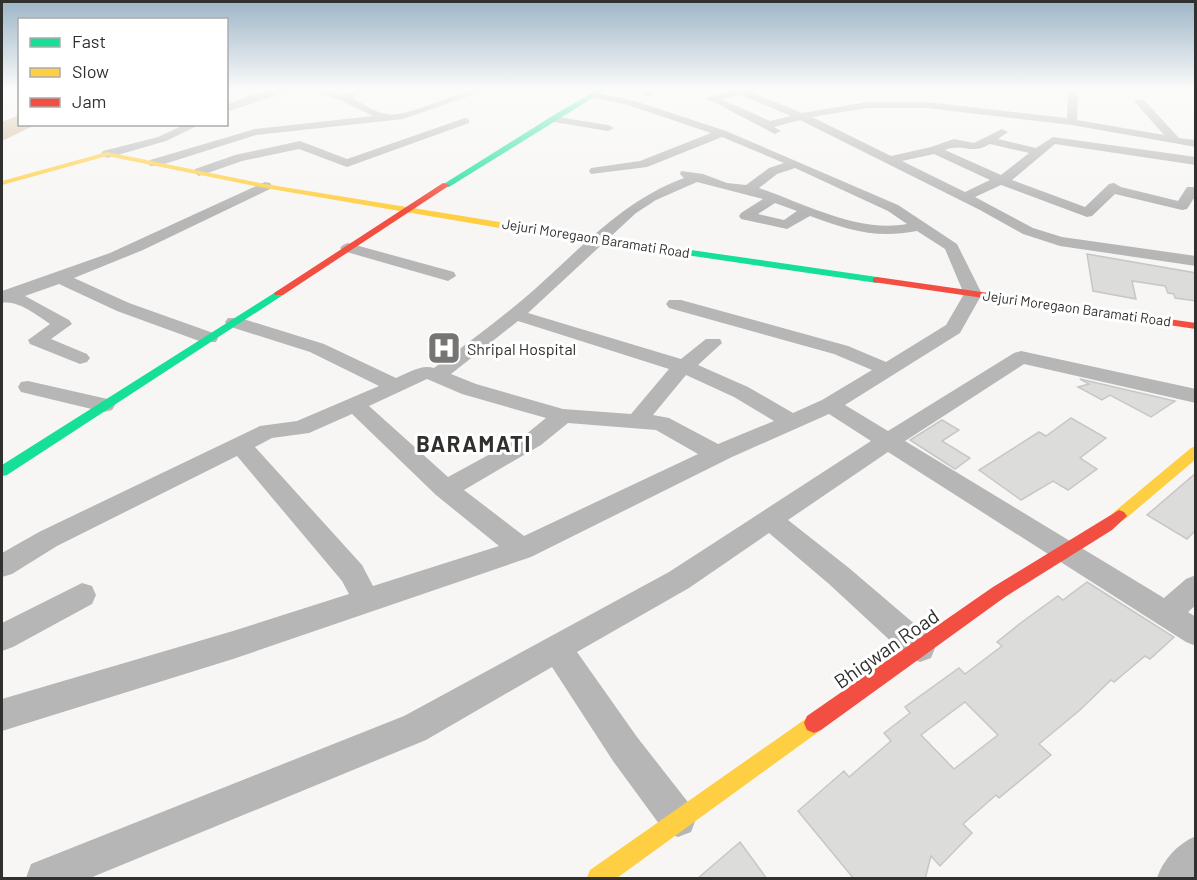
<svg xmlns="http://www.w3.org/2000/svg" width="1197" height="880" viewBox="0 0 1197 880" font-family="Barlow,sans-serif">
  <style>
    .water { fill: #ceb696 }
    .building { fill: #dcdcda; stroke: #c7c7c5; stroke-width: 1.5; fill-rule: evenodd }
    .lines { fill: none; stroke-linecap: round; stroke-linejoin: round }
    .street { fill: #b6b6b6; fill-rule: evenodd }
    .fast { fill: #16e098; fill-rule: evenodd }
    .slow { fill: #ffcf43; fill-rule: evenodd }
    .jam { fill: #f24e42; fill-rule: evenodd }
    .labels { text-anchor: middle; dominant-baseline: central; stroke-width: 6; stroke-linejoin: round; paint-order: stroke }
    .far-street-label { font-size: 14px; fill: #30302f; stroke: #fff }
    .poi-label { font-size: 16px; fill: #30302f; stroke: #fff; text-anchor: start }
    .near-street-label { font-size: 20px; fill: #30302f; stroke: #fff }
    .district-label { font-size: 22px; font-weight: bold; letter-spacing: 1.5px; fill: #30302f; stroke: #fff }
  </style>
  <rect width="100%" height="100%" fill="#f7f6f4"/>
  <path class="water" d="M19,115L20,124L35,125L2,141V122Z"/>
  <path class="building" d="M1087,254L1196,273V301L1175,298L1174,294L1168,293L1165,286L1132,281L1136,299L1093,291Z
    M1080,379L1175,401L1151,417L1110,395L1102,400L1078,387L1089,384Z
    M1071,418L1106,438L1080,458L1097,469L1068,490L1053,481L1021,500L979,470L1039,432L1046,436Z
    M942,420L959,430L942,441L970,458L955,469L910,440Z
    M1196,473V530L1187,539L1147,515Z
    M1087,582L1174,637L1150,659L1145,656L1114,682L1111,680L1080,710L1039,744L1051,755L999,798L996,795L963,824L972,833L940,866L931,856L925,879H854L798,811L844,771L849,777L891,741L884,733L910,713L905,707L959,668L965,674L1002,646L997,642L1022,622L1058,596L1063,600ZM965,702L998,735L954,769L921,735Z
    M740,842L767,879H697Z"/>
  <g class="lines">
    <path class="street" d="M278,89H295L226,112V105L249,96Z
      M308,89H323L343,95L355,89H368L352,98C362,103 374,112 386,114C408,119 459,88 489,89L403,119L256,135L158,166H150L148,163L150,160L255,129L373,116L340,100Z
      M653,89H666L651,96H645V92Z
      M730,89H743L802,113L867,102H927L1067,118L1068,93L1073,90L1078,93L1077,120L1164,135L1134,101L1143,99L1179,138L1196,140V147L1072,125L927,108H867L812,117L891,156L931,147L954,139L974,143L1002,129L1008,132L998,139L1036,148L1053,137L1196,157V165L1055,144L1012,180L1085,207L1109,184L1114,183L1121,187L1178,201L1187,187H1196V195L1187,209L1182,210L1115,194L1092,216L1087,217L1001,185L975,197L1033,228L1062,237L1196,256V266L1060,246L1023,234L980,210L800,120L774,127L781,131L775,134L706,98L732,91ZM741,95L791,116L770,121L721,99ZM990,144L1029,153L1001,175L945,150C964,142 970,156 990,144ZM934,154L990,180L965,192L902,161Z
      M594,92L635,101L726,131L898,205L957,244L982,294L960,333L845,405L888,431L1014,353L1021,351L1196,389V403L1024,364L905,441L1164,598L1186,579L1196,575V605L1188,612L1196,617V646L1186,642L888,452L788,520L849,568L931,638L935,648L931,658L920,662L909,658L829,584L769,533L689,588L577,652L637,737L691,806L696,819L691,832L678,837L665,832L613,761L552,667L426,740L90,878H26L31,864L404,716L669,572L871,441L829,414L732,457L531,557L233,659L2,731V699L233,631L349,594L342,581L237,456L57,546L12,574L2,577V553L39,532L260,426L297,421L379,386L310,352L228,326L225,322L228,318H240L324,344L396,378C408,373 421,364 434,368C469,342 503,317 535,289C582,247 624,200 684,178L680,174L681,171L703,174L727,183L746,185L769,168L784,163L722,137L647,167L591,174L589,171L591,168L640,161L711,133L628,105L591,97V93ZM795,168L888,211L907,224C858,233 805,204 759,188L777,174ZM697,182L763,199L741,213L739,216L741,219L787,229L810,216C849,230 875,239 917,231L945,249L964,294L946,325L886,362L848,346L681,300H669L666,304L669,308L834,354L872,370L822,400L793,413L748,387L698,365L722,343L720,339H706L681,359L528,313L636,213L656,200ZM775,203L797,211L784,220L758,214ZM518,321L669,369L631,414L563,409L476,384L451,374ZM686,375L734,397L774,421L718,444L669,418L653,415ZM427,379L462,394L546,418L525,435L448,477L369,406ZM352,414L436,495L499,546L373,586L362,565L255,447L272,438L309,433ZM568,423L656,430L698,454L524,536L464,490L541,445Z
      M552,116L608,125L614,128L608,131L548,121L547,119Z
      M465,118L469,119V123L347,167L299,149L242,161L199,176L193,172L195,169L235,155L300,141L347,159Z
      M186,124H201L166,141L107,158L101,154L103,151L158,137Z
      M265,182L270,183L272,186L270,189L143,250L74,278L129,303L216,334L218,338L216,342H202L117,311L59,284L25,296L69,320L72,324L51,339L87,354L90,358L87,362L80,364L30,344L28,340L50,324C36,315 18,300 2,303V291L110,253Z
      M348,243L454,272L456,276L448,281L343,251L340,248L343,245Z
      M28,381L112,400L115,405L112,410L104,412L21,392L18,387L21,382Z
      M82,583L92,586L96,595L92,604L13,647L2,651V623Z
      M1196,836V878H1157C1163,860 1177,844 1196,836Z"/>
    <path class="fast" d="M600,89H607L449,187L442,185L562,110Z
      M512,224L877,277L882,280L877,283L509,229V225Z
      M279,290L284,293L283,295L7,475L2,476V465Z"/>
    <path class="slow" d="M107,152L265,184L512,224L516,227L512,230L265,188L107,156L2,185V181Z
      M1196,446V459L1124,520L1119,522L1114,520L1111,516L1114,512L1191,448Z
      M814,713L821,716L824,723L821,730L617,878H587L590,870Z"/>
    <path class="jam" d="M443,183L450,185L283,295H275L274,293Z
      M877,277L1196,323V329L873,282V278Z
      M1119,510L1124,512L1127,516L1112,530L1005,597L821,730L814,733L807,730L804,723L807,716L993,587Z"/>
  </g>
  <linearGradient id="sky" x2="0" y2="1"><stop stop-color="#9db5c7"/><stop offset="0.42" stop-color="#fbfbfa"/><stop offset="1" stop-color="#fbfbfa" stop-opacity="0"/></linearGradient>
  <rect width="1197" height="212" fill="url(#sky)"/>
  <defs>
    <symbol id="hospital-square" viewBox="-11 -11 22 22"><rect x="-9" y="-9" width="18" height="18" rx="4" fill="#767574" stroke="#fff"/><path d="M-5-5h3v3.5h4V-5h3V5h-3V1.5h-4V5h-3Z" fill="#fff"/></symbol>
  </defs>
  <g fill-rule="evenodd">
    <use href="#hospital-square" x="425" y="329" width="38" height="38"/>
  </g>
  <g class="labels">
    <g class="far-street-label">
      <text transform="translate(596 238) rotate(9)">Jejuri Moregaon Baramati Road</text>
      <text transform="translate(1077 308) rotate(8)">Jejuri Moregaon Baramati Road</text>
    </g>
    <g class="poi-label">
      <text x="467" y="348">Shripal Hospital</text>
    </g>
    <g class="near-street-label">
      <text transform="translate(886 648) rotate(-35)">Bhigwan Road</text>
    </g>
    <g class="district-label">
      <text x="474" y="443">BARAMATI</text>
    </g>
  </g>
  <rect width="1197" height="880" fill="none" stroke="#30302f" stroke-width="6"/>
  <rect x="18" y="18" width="210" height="108" fill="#ffffff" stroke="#acacac" stroke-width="1.5"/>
  <rect x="30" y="38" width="30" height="9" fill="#16e098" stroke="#acacac" stroke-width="1.5"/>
  <text x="72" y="48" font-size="18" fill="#30302f">Fast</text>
  <rect x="30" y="68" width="30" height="9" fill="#ffcf43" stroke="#acacac" stroke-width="1.5"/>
  <text x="72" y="78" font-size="18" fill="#30302f">Slow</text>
  <rect x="30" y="98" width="30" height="9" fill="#f24e42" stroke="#acacac" stroke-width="1.5"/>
  <text x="72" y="108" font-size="18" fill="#30302f">Jam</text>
</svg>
